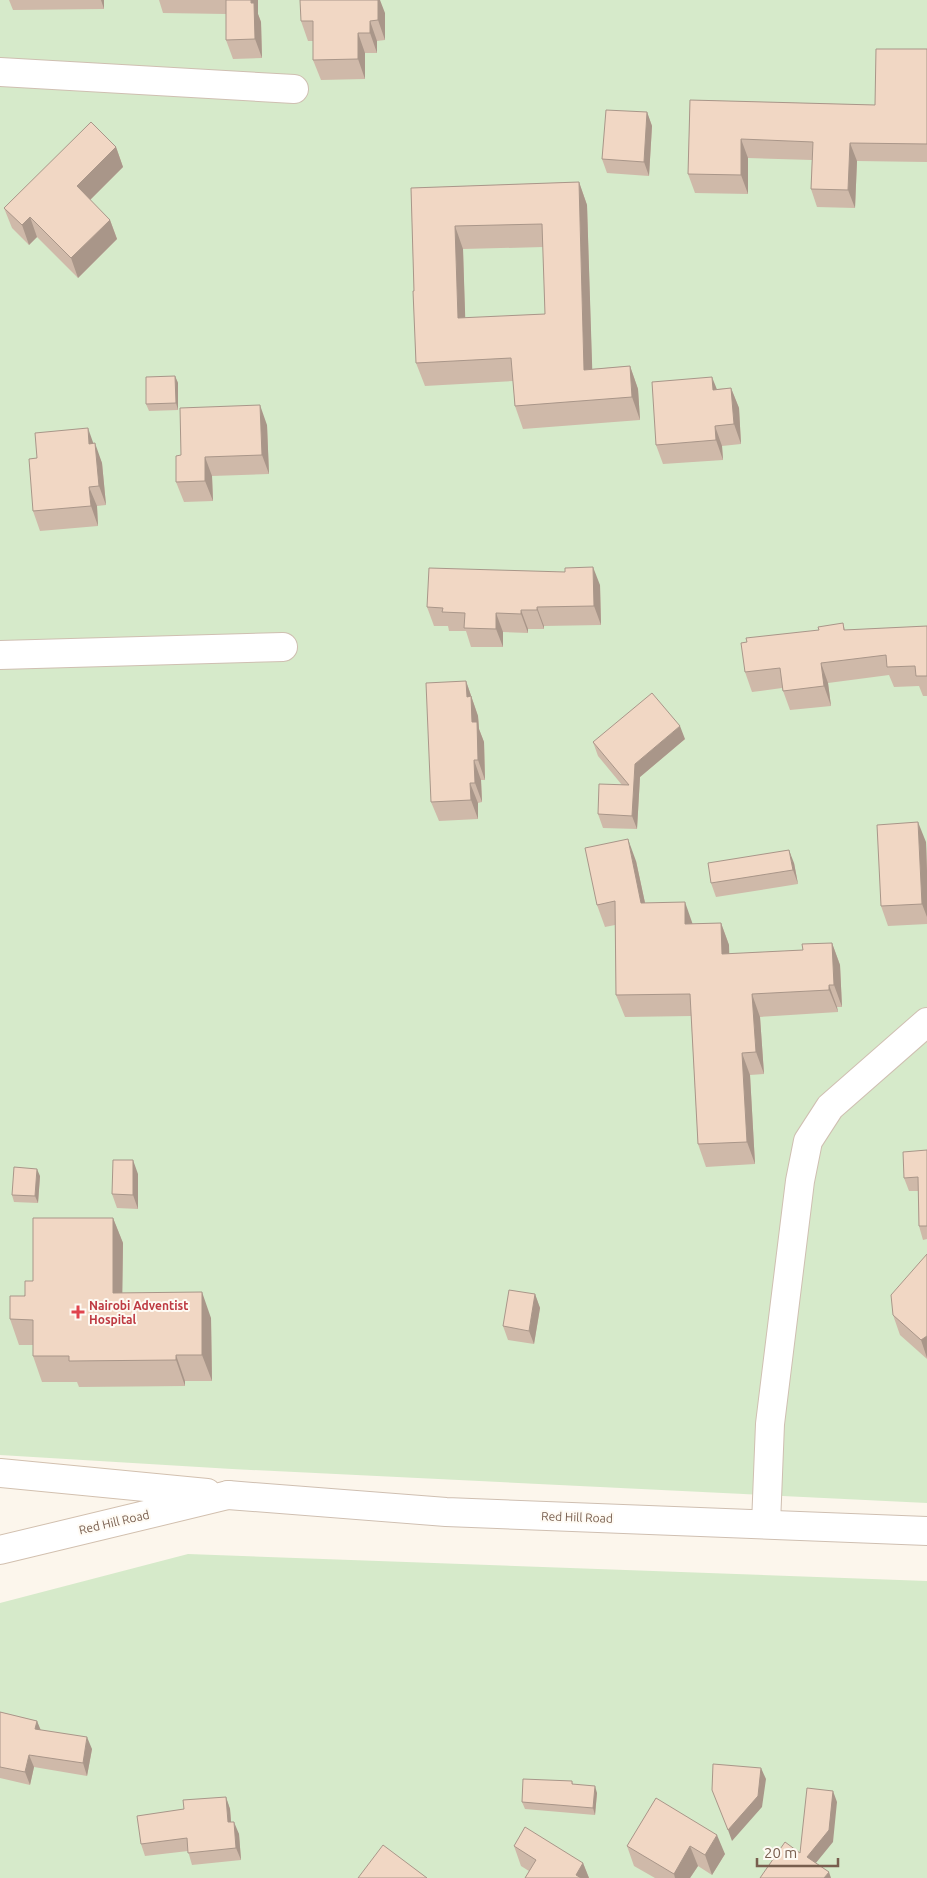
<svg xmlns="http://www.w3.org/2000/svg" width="927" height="1878" viewBox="0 0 927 1878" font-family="Ubuntu,sans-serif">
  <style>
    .green { fill: #d6eaca }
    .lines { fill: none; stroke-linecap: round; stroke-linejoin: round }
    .minor-casing { stroke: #cfbfb1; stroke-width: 30 }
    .tertiary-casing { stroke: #cfbfb1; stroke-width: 30 }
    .secondary-casing { stroke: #d2c0af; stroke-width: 30 }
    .minor { stroke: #fff; stroke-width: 28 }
    .tertiary { stroke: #fff; stroke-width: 28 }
    .secondary { stroke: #fff; stroke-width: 28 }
    .wall { fill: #cfb9a9; fill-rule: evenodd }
    .shaded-wall { fill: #a99689 }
    .building { fill: #f1d7c4; stroke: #a99689; fill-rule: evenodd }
    .health-dot { fill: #e0444e; stroke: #fefaf3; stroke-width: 2 }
    .labels { text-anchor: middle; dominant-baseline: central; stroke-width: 4; stroke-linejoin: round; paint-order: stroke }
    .health-label { font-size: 12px; font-weight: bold; fill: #be3a42; stroke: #fefaf3; text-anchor: start }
    .street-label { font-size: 12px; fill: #785e4e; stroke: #fefaf3 }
  </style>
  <rect width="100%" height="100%" fill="#fcf6ec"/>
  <path class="green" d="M0,0H927V1503L232,1469L0,1455Z
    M188,1554L927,1581V1878H0V1603Z"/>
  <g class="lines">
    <defs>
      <path id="minor" d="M0,72L294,89
        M0,655L283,647
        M766,1524L770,1424L800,1181L808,1141L830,1107L927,1022"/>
      <path id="tertiary" d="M228,1495L446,1512L927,1531"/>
      <path id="secondary" d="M0,1473L207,1493
        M0,1550L228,1495"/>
    </defs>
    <use href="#minor" class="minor-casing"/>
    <use href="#tertiary" class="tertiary-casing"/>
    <use href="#secondary" class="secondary-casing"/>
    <use href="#minor" class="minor"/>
    <use href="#tertiary" class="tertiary"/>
    <use href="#secondary" class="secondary"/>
  </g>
  <path class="wall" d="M9,0H104V9L13,10Z
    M159,0H258V14L261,22L262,58L233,59L226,40V14L163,13Z
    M385,13V40L377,41V53H365V79L321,80L313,60V41H308L301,21Z
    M927,49V162L857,161L855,208L817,207L811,189L812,160L748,158V194L695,193L688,174L690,100L875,105Z
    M647,112L652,126L649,176L607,173L602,159Z
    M116,147L123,167L90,200L110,220L117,239L78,278L37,237L29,245L12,228L4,208Z
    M579,182L587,205L592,369L630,366L638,389L640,420L523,429L515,406L513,381L425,386L416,363L411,188ZM543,247L545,314L465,318L463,249Z
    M175,376L178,383V410L149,411L146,404Z
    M731,388L739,408L741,444L722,446L723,460L663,464L656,445L717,389Z
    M267,425L269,474L212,476L213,501L184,502L176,482L181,455Z
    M93,443L102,463L106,505L97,506L98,526L40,531L33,511L37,458Z
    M600,585L601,625L544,626V629H528V633L503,632V647H471L466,631H449L448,626H434L427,607Z
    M843,623L845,630L927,626V696H923L919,686L894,687L889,675L828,683L831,706L790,710L782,688L752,692L745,672L819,630Z
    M466,681L478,716L479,729L484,742L485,780H481L482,802L478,803V819L439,821L431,802Z
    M685,739L640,777L637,829L603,828L598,814L622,785L598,756L593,742Z
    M926,842L927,871V924L888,926L881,906Z
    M636,861L645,903L693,924L721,923L729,945V954L803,950L832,943L840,965L842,1007H837L838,1012L760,1017L764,1074L750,1075L755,1164L706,1167L698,1144L691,1016L625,1017L616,995L615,925L605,927L597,905Z
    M794,863L798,884L716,897L711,883Z
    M927,1150V1239L923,1240L919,1226L918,1191H909L904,1178Z
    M138,1174V1209L117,1208L112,1194Z
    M40,1176L38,1203L14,1202L12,1195Z
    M113,1218L123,1243L122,1293L211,1318L212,1381H185V1386L79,1387L77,1382H42L33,1356V1345H19L10,1319L33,1281Z
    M927,1254V1359L900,1335L893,1315Z
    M535,1294L540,1308L534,1344L508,1340L503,1326Z
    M0,1712L37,1721L40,1730L92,1749L87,1776L34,1767L30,1785L0,1778Z
    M572,1781L573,1784L597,1793L595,1815L525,1809L522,1802Z
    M226,1797L230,1809L231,1822L239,1834L241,1860L192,1865L188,1851L145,1856L141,1844L184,1809Z
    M656,1798L725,1854L712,1875L698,1866L690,1878H655L634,1866L627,1846Z
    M514,1846L583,1863L589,1878H525L529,1871L521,1866Z"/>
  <path class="shaded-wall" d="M101,0H104V9Z
    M251,0H258V14L261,22L262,58L255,39Z
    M378,0H380L385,13V40L378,20Z
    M370,21L377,41V53L370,33Z
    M358,33L365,53V79L358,59Z
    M647,112L652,126L649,176L644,162Z
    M741,139L748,158V194L741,175Z
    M850,143L857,161L855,208L848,190Z
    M116,147L123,167L84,206L77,186Z
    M579,182L587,205L593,393L584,370Z
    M30,217L37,237L29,245L22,225Z
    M110,220L117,239L78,278L71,258Z
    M455,226L463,249L466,341L458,318Z
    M630,366L638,389L640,420L632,397Z
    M175,376L178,383V410L176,403Z
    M712,377L720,397L713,390Z
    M731,388L739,408L741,444L734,424Z
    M260,405L267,425L269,474L262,455Z
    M715,426L722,446L723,460L716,440Z
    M88,428L95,448L89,444Z
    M95,443L102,463L106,505L99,486Z
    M205,457L212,476L213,501L205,481Z
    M89,487L97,506L98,526L91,506Z
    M593,567L600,585L601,625L594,606Z
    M537,607L544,626V629L537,610Z
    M521,610L528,629V633L521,614Z
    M496,613L503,632V647L496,629Z
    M821,663L828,683L831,706L824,686Z
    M466,681L478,716L479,729L484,742L485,780L478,760L472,722L467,697Z
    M680,726L685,739L640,777L637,829L632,816L635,764Z
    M474,760L481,780L482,802L475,783Z
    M470,783L478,803V819L471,800Z
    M918,822L926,842L927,871V917L922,904Z
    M628,839L636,861L650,926L641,903Z
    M789,850L794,863L798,884L793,870Z
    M685,902L693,925L685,924Z
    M721,923L729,945L730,977L722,954Z
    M832,943L840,965L842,1007L834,985Z
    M829,985L837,1007L838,1012L829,990Z
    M752,994L760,1017L764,1074L756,1052Z
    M742,1053L750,1075L755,1164L747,1142Z
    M133,1160L138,1174V1209L133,1195Z
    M37,1169L40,1176L38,1203L35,1196Z
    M113,1218L123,1243L122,1318L113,1293Z
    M202,1292L211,1318L212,1381L202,1355Z
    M535,1294L540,1308L534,1344L529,1331Z
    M927,1336V1358L921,1340Z
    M176,1355L185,1381V1386L176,1360Z
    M37,1721L42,1733L35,1729Z
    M87,1737L92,1749L87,1776L83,1763Z
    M29,1755L34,1767L30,1785L25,1772Z
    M761,1768L766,1779L762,1807L732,1841L728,1830Z
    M595,1786L597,1793L595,1815L593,1808Z
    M833,1791L837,1802L833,1842L811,1869L807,1857Z
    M226,1797L230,1809L232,1834L228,1822Z
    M234,1822L239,1834L241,1860L236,1848Z
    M717,1835L725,1854L712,1875L705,1855Z
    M690,1846L698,1866L690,1878H675L674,1874Z
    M583,1863L589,1878H577L576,1875Z
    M829,1872L831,1878H824Z"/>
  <path class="building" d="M226,0H251V3H254L255,39L226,40Z
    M300,0H378V20L370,21V33H358V59L313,60V21H301Z
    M876,49H927V144L850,143L848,190L811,189L813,142L741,139V175L688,174L690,100L875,105Z
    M606,110L647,112L644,162L602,159Z
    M91,122L116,147L77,186L110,220L71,258L30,217L22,225L4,208Z
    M579,182L584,370L630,366L632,397L515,406L511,358L416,363L413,291H414L411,188ZM542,224L545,314L458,318L455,226Z
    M175,376L176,403L146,404V377Z
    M712,377L713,390L731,388L734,424L715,426L716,440L656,445L652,382Z
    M260,405L262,455L205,457V481L176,482V456L181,455L180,408Z
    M88,428L89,444L95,443L99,486L89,487L91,506L33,511L29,459L37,458L35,433Z
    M593,567L594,606L537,607V610H521V614L496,613V629L464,628L465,613L442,612L443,608L427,607L429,568L565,572V568Z
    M843,623L844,630L927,626V676H916L915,666L887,667L886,655L821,663L824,686L783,691L780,668L745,672L741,643L747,642L746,638L819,630L818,627Z
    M466,681L467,697L471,696L472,722H477L478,760H474L475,783H470L471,800L431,802L426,683Z
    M652,693L680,726L635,764L632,816L598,814L599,784L629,785L593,742Z
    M918,822L922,904L881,906L877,825Z
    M628,839L641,903L685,902V924L721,923L722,954L803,950L802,944L832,943L834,985H829V990L752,994L756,1052L742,1053L747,1142L698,1144L690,994L616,995L615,901L597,905L585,848Z
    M789,850L793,870L711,883L708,863Z
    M927,1150V1226H919L918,1177L904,1178L903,1152Z
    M113,1160H133V1195L112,1194Z
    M14,1167L37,1169L35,1196L12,1195Z
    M33,1218H113V1293L202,1292V1355H176V1360L69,1361V1356H33V1320L10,1319V1296H25V1281H33Z
    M927,1254V1336L921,1340L893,1315L891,1295Z
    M509,1290L535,1294L529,1331L503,1326Z
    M0,1712L37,1721L35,1729L87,1737L83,1763L29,1755L25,1772L0,1767Z
    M713,1764L761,1768L758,1796L728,1830L712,1790Z
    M523,1779L572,1781V1784L595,1786L593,1808L522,1802Z
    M807,1788L833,1791L829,1830L807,1857L829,1872L824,1878H760L785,1842L800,1853Z
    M226,1797L228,1822H234L236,1848L188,1853L187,1838L141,1844L137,1816L184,1809L183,1800Z
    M656,1798L717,1835L705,1855L690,1846L674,1874L627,1846Z
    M525,1827L583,1863L576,1875L581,1878H525L536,1860L514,1846Z
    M383,1845L427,1878H358Z"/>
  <path class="health-dot" d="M75.5 1304.5h5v5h5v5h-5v5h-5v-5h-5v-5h5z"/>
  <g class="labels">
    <g class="health-label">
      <text x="89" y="1305">Nairobi Adventist<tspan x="89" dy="14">Hospital</tspan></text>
    </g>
    <g class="street-label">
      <text transform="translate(577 1517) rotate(2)">Red Hill Road</text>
      <text transform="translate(114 1522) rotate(-13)">Red Hill Road</text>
    </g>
  </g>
  <path d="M757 1858v8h81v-8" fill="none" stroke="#785e4e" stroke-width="2.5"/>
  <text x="764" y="1858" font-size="15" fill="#785e4e" stroke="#fefaf3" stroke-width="4" paint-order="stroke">20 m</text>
</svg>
